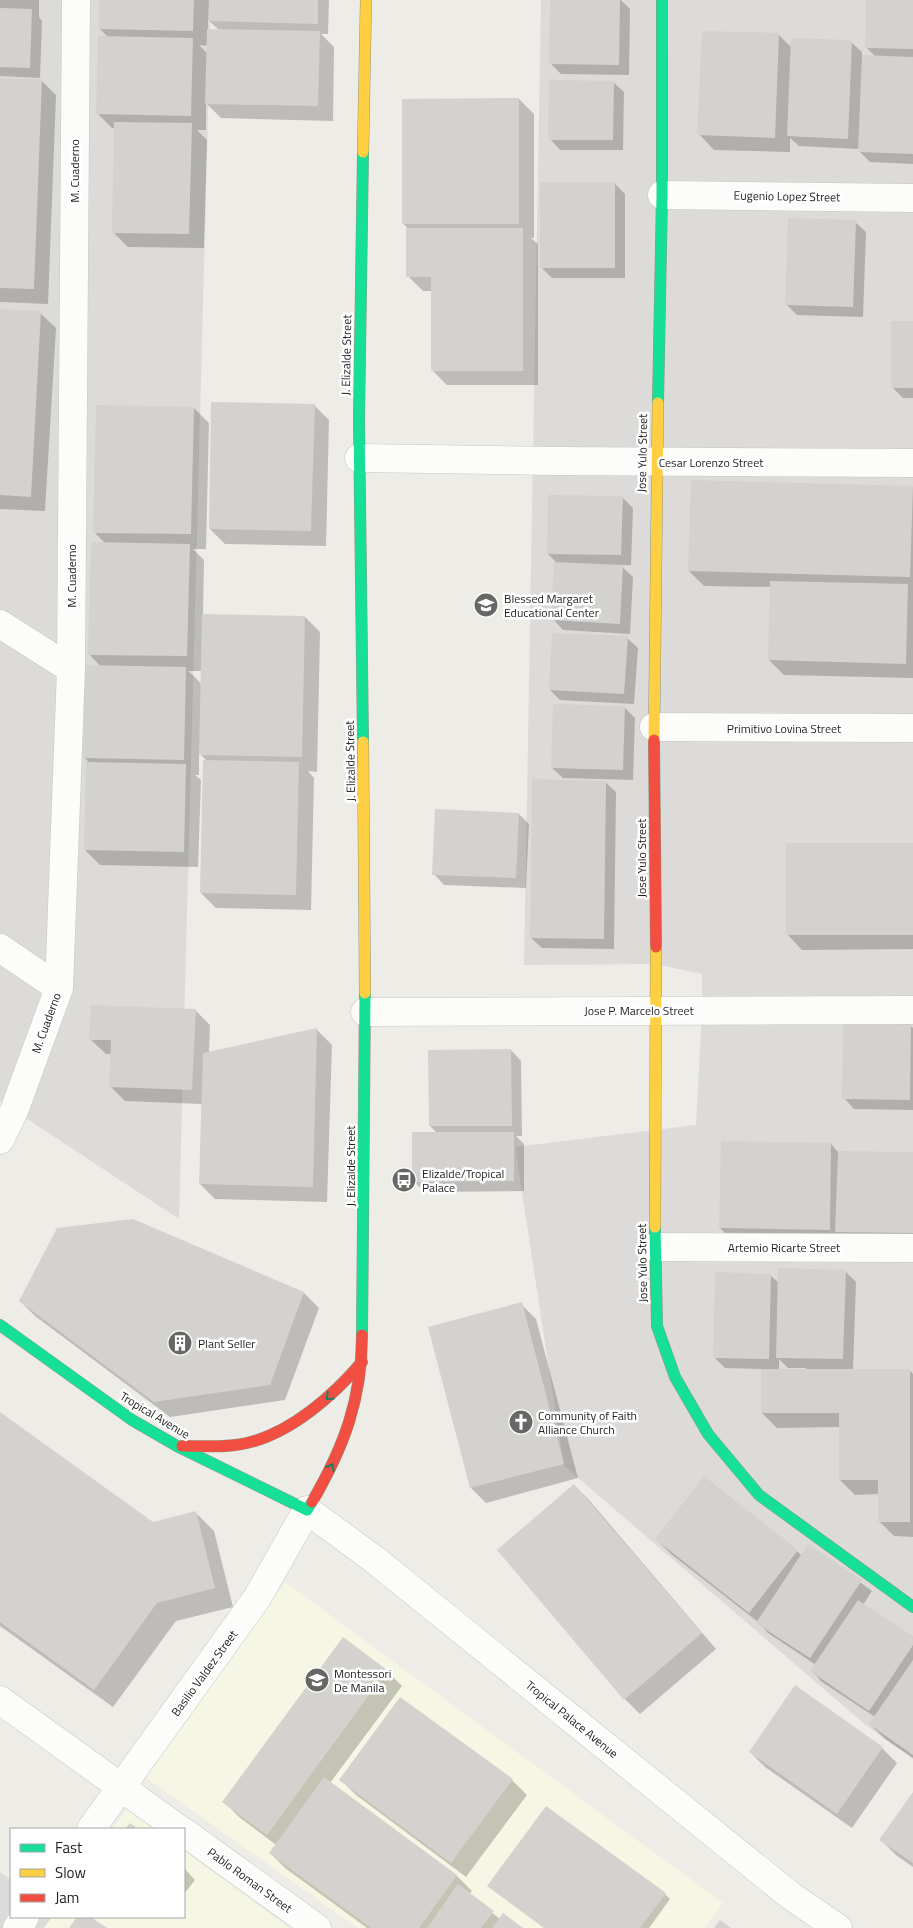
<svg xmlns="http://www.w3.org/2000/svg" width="913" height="1928" viewBox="0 0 913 1928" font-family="'Titillium Web',sans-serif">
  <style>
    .residential { fill: #dcdbd9 }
    .education { fill: #f5f6e3 }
    .shadow { fill: #0003; fill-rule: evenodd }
    .building { fill: #d4d2ce }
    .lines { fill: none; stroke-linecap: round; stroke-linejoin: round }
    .street-casing { stroke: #c6c6c3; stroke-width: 29 }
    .fast-casing { stroke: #939780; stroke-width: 12 }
    .slow-casing { stroke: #939780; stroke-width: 12 }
    .jam-casing { stroke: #939780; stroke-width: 12 }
    .street { stroke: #fcfcfb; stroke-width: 28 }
    .fast { stroke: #16e098; stroke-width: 11 }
    .slow { stroke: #ffcf43; stroke-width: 11 }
    .jam { stroke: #f24e42; stroke-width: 11 }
    .oneway { stroke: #1a805c }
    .labels { text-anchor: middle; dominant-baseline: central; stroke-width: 5; stroke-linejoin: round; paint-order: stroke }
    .street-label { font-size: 12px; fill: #1f1f1f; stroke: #fff }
    .poi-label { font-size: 12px; fill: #1f1f1f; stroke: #fff; text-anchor: start }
  </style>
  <rect width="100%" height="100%" fill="#edece7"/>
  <path class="residential" d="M0,0H211L179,1219L0,1101Z
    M541,0H913V1759L867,1726L564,1466L515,1147L696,1125L702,1010V974L655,964L524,965Z
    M0,1872L11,1880V1917H62L78,1928H0Z"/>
  <path class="education" d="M285,1582L723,1903L704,1928H358L145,1777Z
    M127,1809L154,1829H112Z
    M184,1851L289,1928H44L52,1917H184Z"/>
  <path class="shadow" d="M0,0H39V17L42,21L40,78L0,76Z
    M101,0H329L328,34H321L334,47L333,121L221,118L206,103V130H197L207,140L204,248L128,247L113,232L115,128H112L97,113L109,38L100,29ZM208,20L219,30H208ZM199,45L208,46V54Z
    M551,0H621L630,9L629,75L561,74L551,64Z
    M867,0H913V164L870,162L859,151V149L799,146L790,138V152L714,150L699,134L779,35L792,48L851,42L862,52V57H876L866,47Z
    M0,79L41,80L56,95L48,304L0,302Z
    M613,82L624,92L623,150H560L550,139Z
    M519,99L534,114V238H531L538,244V385H447L432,370V291H423L408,276L409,230L403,223Z
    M615,184L625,194V278H552L541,267Z
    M855,222L866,232L863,317L797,315L786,304Z
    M0,310L40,313L56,328L45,511L0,509Z
    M913,322V398H903L892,387Z
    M314,405L329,420L326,546L225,544L210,529Z
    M194,408L209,423L206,549H193L204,560L203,615L305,617L320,632L317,772L308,771L314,778L311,910L216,908L201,893L207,761L199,753V775H195L201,780L198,867L100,865L85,850L90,764L85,758L101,667L89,654L105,543L94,532ZM188,671H202V685L196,678Z
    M913,487V678L784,675L769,660L771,587L704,586L689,571Z
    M622,497L633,508L631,565H620L633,577L630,634L563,630L553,619L558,564L548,554Z
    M627,638L638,648L634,704L560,700L550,690Z
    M624,707L635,718L633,780L563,778L552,768Z
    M605,782L616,792L614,949L542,948L531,938Z
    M519,814L529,824L526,888L444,885L434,874Z
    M913,844V949L802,950L787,934Z
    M195,1010L210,1025L209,1053L317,1030L332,1045L327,1202L215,1199L200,1184L202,1104L125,1101L110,1086L112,1054H106L90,1039Z
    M910,1025L913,1028V1110L854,1109L844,1098Z
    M511,1050L521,1061L522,1136H516L524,1144V1191L424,1192L414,1181L438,1134L430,1126Z
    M831,1144L838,1152L913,1153V1248L735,1243L720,1228Z
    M845,1271L856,1282L853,1370H909L913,1374V1537L894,1536L879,1521V1494L855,1495L840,1480V1427L777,1428L762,1413V1369L725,1368L714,1357L770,1275L779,1283ZM779,1359L788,1368H806V1371H779Z
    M304,1293L319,1308L285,1400L170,1417L35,1316L20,1301Z
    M521,1304L536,1319L578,1478L486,1503L471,1488L430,1328Z
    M0,1413L153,1524L196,1513L214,1531L233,1607L176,1621L113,1707L0,1626Z
    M574,1485L589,1500L716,1649L640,1714L625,1699Z
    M656,1539L797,1551L802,1556L809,1545L872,1591L863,1605L913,1638V1758L885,1739L870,1724L875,1717L822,1682L812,1671L816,1665L768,1633L758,1622L671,1554Z
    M343,1639L387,1671L402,1686L330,1783L457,1876L472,1891L469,1894L500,1919L521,1928H367L285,1868L270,1853L276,1845L239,1817L224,1802Z
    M795,1687L882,1748L897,1763L852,1828L765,1767L750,1752Z
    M341,1780H512L527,1795L466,1877L356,1795Z
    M913,1794V1867L896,1855L881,1840Z
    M184,1868L195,1880L184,1894Z
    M665,1894L670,1899L649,1928H544Z"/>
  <path class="building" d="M99,0H194L193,31L99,29Z
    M209,0H318V24L208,21Z
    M550,0H620L619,65L549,64Z
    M866,0H913V49L865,48Z
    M0,8L32,9L30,68L0,67Z
    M207,29L320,31L318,106L205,104Z
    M702,31L779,33L775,138L697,135Z
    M98,36L193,38L191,116L96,114Z
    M791,38L852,40L848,139L787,136Z
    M862,55L913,57V154L858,152Z
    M0,78L42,79L34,289L0,288Z
    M549,80L614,81L613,140H548Z
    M519,98V224H402V99Z
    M114,122L192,123L189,234L112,233Z
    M540,182H615V268H540Z
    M788,218L856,220L853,307L785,305Z
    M406,228H523V371H431V277H406Z
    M0,309L41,311L31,497L0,495Z
    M891,321H913V388H891Z
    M211,402L315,404L311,531L209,529Z
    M96,405L194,407L191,534L93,533Z
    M691,480L913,486L910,577L688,571Z
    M548,495L623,496L621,555L547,554Z
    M91,542L190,544L187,656L88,655Z
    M554,562L623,565L620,624L551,620Z
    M770,581L908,584L906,664L768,660Z
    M202,614L305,616L302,757L199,755Z
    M552,633L628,636L624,694L549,690Z
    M85,665L186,667L184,760L83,758Z
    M553,704L625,706L623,770L551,768Z
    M203,760L299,762L296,895L200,893Z
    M86,762L186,764L184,852L84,850Z
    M532,779L606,781L604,939L530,938Z
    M435,809L519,813L516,878L432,875Z
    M786,843H913V935H786Z
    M91,1005L196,1009L192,1090L109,1087L111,1040H89Z
    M843,1023L911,1024L910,1100L842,1099Z
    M317,1028L313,1187L199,1184L203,1053Z
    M511,1049L512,1126H429L428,1050Z
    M412,1132H514V1181L412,1182Z
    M721,1141L831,1143L830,1230L719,1228Z
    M838,1151L913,1152V1233L835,1232Z
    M133,1219L304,1292L270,1385L154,1402L19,1301L57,1228Z
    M778,1268L846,1270L843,1359L776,1358Z
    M715,1272L771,1274L769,1359L713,1358Z
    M522,1302L564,1464L470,1488L428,1327Z
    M761,1369H910V1522H878V1480H839V1413H761Z
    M0,1412L153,1522L196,1511L215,1588L157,1603L94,1690L0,1622Z
    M704,1476L798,1550L749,1613L655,1539Z
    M574,1484L702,1633L624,1700L497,1550Z
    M808,1544L862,1580L810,1658L756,1623Z
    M858,1600L913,1636V1645L869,1711L810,1671Z
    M343,1637L387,1670L267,1835L222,1802Z
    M913,1660V1755L869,1724Z
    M795,1685L883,1747L837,1814L749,1752Z
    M400,1697L513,1779L451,1863L339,1780Z
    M324,1777L457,1875L419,1928H371L269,1853Z
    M913,1792V1863L879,1840Z
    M546,1806L666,1893L640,1928H544L487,1886Z
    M130,1823L138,1829H125Z
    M458,1884L494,1911L481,1928H427Z
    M503,1913L523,1928H492Z
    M77,1917H91L107,1928H69Z
    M720,1920L731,1928H714Z"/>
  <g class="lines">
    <defs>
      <path id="street" d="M662,195L913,198
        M359,458L555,461L913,463
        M0,624L71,669
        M654,727L913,728
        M0,948L59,988
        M365,1012L913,1010
        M0,1140L14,1111L59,988L71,669L76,0
        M655,1247L913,1248
        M0,1700L179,1829
        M91,1829L257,1598L307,1510L375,1560L791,1896L838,1928
        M184,1832L317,1928
        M17,1928L25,1917"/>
      <path id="fast" d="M658,403L662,195V0
        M363,742L359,420L363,152
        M655,1227L657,1326L675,1377L708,1434L759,1495L913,1607
        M0,1325L132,1420L177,1446L307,1510L312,1502
        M362,1335L365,993"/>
      <path id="slow" d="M363,152L366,0
        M654,740L658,403
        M363,742L365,993
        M655,1227L656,947"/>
      <path id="jam" d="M654,740L656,947
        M182,1446C204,1446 226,1448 247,1443C291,1433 334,1395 362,1362
        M312,1502C344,1447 362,1399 362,1335"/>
    </defs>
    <use href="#street" class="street-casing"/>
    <use href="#fast" class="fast-casing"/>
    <use href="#slow" class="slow-casing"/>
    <use href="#jam" class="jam-casing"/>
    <use href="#street" class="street"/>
    <use href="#fast" class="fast"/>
    <use href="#slow" class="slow"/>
    <use href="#jam" class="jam"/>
  </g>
  <defs><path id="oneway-chevron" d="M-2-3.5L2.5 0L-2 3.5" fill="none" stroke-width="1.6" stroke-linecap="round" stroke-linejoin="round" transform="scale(1.25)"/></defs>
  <g class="oneway">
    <use href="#oneway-chevron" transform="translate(329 1397) rotate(137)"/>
    <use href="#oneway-chevron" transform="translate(331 1467) rotate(-61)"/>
  </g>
  <defs>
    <symbol id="school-disc" viewBox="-11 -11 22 22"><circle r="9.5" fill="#676765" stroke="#fff"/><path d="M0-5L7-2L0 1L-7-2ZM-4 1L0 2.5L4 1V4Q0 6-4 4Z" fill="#fff"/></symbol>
    <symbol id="bus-disc" viewBox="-11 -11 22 22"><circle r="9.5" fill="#676765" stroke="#fff"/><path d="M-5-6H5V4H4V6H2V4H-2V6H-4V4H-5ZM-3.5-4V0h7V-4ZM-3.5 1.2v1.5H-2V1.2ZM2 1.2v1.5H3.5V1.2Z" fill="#fff"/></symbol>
    <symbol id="building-disc" viewBox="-11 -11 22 22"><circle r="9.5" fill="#676765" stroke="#fff"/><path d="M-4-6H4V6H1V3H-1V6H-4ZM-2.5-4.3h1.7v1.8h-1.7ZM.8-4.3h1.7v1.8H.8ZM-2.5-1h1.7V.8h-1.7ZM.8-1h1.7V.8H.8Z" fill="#fff"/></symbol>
    <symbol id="church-disc" viewBox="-11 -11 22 22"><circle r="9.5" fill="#676765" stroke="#fff"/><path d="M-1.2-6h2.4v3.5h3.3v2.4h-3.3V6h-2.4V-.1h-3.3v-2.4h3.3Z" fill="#fff"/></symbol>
  </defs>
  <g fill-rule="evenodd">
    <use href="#school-disc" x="472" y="591" width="28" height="28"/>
    <use href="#bus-disc" x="390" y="1166" width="28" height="28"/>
    <use href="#building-disc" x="166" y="1329" width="28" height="28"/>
    <use href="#church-disc" x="507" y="1408" width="28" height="28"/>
    <use href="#school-disc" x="303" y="1666" width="28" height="28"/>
  </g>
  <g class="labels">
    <g class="street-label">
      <text transform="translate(74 171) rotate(-90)">M. Cuaderno</text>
      <text transform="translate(787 196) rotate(1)">Eugenio Lopez Street</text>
      <text transform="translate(346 355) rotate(-89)">J. Elizalde Street</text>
      <text transform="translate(642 453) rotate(-89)">Jose Yulo Street</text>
      <text x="711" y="462">Cesar Lorenzo Street</text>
      <text transform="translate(71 576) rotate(-90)">M. Cuaderno</text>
      <text x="784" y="728">Primitivo Lovina Street</text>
      <text transform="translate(350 761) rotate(-91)">J. Elizalde Street</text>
      <text transform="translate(641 858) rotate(-90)">Jose Yulo Street</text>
      <text x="639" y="1010">Jose P. Marcelo Street</text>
      <text transform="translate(46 1023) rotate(-70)">M. Cuaderno</text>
      <text transform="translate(350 1166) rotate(-90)">J. Elizalde Street</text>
      <text x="784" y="1247">Artemio Ricarte Street</text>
      <text transform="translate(642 1263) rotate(-91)">Jose Yulo Street</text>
      <text transform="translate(155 1415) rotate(31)">Tropical Avenue</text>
      <text transform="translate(204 1673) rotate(-54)">Basilio Valdez Street</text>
      <text transform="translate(572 1719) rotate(39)">Tropical Palace Avenue</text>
      <text transform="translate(250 1880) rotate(36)">Pablo Roman Street</text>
    </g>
    <g class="poi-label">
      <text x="504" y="598">Blessed Margaret<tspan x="504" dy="14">Educational Center</tspan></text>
      <text x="422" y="1173">Elizalde/Tropical<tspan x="422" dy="14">Palace</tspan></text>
      <text x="198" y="1343">Plant Seller</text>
      <text x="538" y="1415">Community of Faith<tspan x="538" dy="14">Alliance Church</tspan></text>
      <text x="334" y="1673">Montessori<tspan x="334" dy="14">De Manila</tspan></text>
    </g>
  </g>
  <rect x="10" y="1828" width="175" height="90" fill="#ffffff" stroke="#a5a5a5"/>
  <rect x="20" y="1844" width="25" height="8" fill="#16e098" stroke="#a5a5a5"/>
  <text x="55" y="1853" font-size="15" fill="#1f1f1f">Fast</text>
  <rect x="20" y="1869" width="25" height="8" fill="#ffcf43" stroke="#a5a5a5"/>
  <text x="55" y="1878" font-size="15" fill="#1f1f1f">Slow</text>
  <rect x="20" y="1894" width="25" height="8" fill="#f24e42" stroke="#a5a5a5"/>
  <text x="55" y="1903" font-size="15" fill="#1f1f1f">Jam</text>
</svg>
